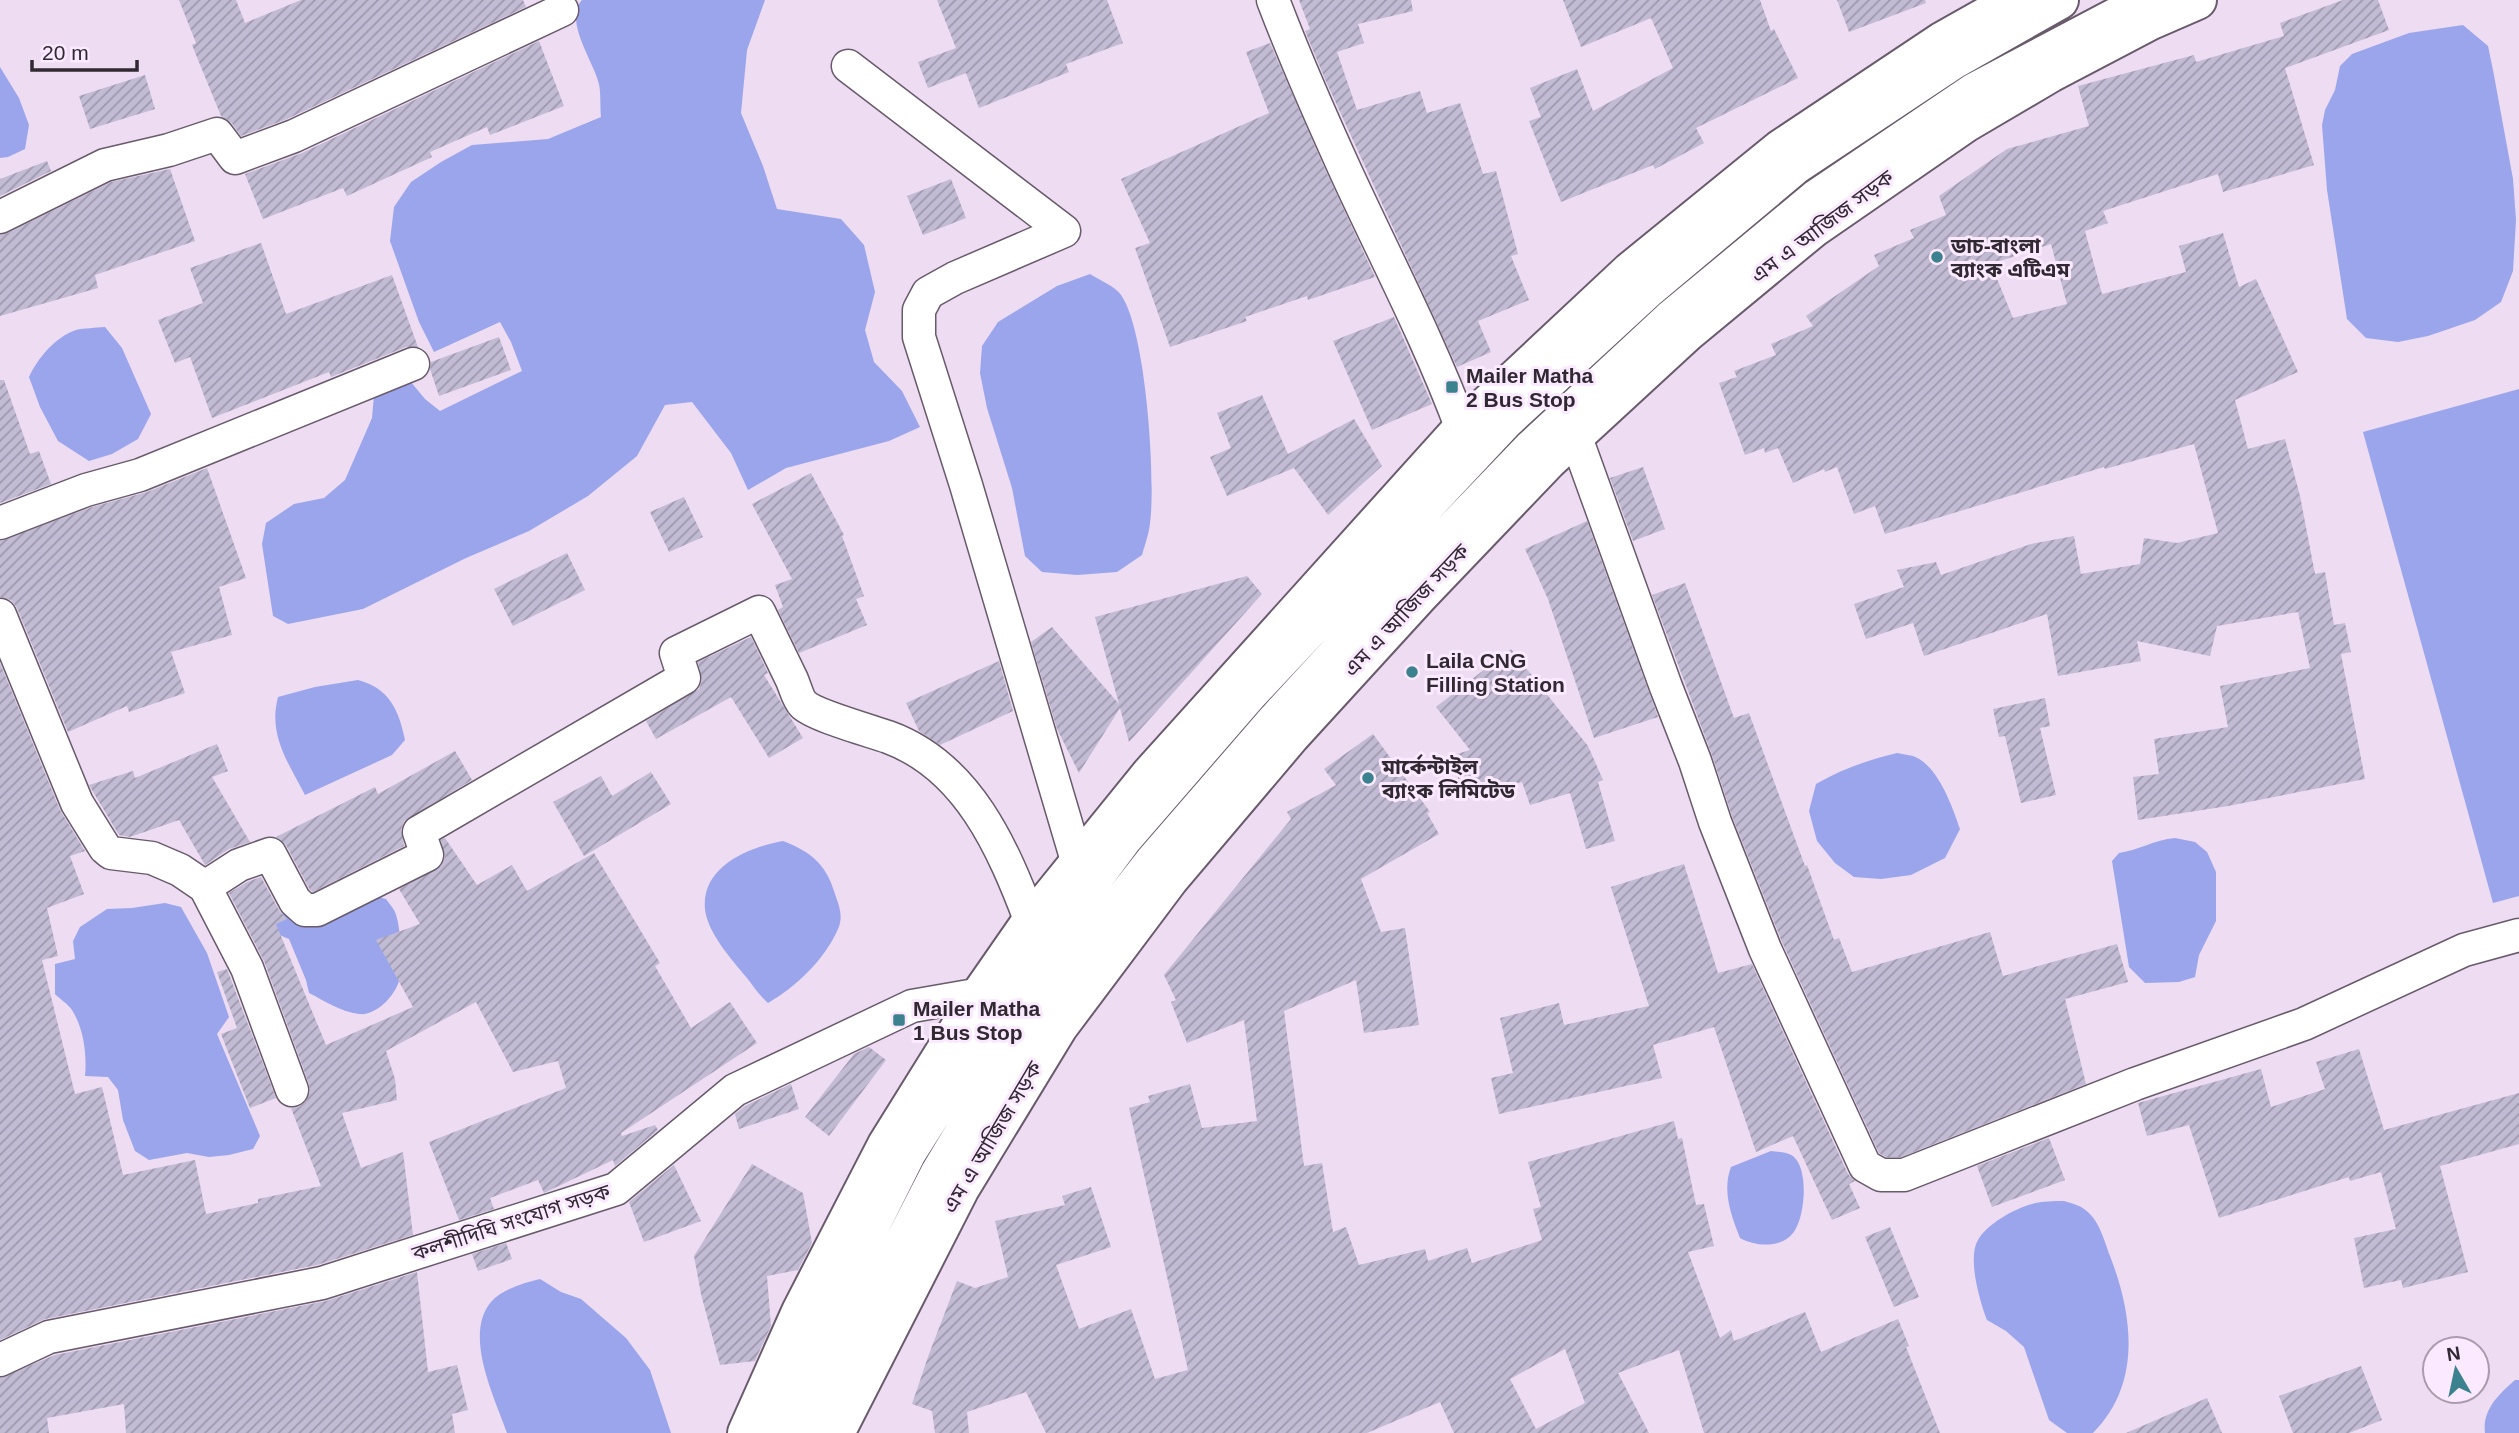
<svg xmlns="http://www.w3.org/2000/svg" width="2519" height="1433" viewBox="0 0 2519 1433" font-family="Arial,'Noto Sans Bengali',sans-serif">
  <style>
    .water { fill: #9aa5eb }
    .building { fill: url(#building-hatch); fill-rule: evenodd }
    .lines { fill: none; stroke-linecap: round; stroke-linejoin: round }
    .minor-casing { stroke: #695a6c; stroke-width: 35 }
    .primary-casing { stroke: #695a6c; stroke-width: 42 }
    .trunk-casing { stroke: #695a6c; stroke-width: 42 }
    .minor { stroke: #fff; stroke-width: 32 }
    .primary { stroke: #fff; stroke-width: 38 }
    .trunk { stroke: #fff; stroke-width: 38 }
    .poi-dot { fill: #3c818e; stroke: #fbe9ff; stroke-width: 2.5 }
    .labels { text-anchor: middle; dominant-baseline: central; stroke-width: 6; stroke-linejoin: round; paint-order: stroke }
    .street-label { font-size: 21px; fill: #302931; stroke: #fbe9ff }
    .poi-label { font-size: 21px; font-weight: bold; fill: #302931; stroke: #fbe9ff; text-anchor: start }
  </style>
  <defs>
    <pattern id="building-hatch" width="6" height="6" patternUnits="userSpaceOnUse" patternTransform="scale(1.75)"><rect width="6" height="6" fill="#c2bbd4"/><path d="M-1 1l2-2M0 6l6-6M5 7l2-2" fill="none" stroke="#9e98ad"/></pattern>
  </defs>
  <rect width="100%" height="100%" fill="#eddcf2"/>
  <path class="water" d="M582,0H765L747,50L741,113L763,166L777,209L841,219L864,245L875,292L865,330L874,362L902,391L920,427L889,441L786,468L748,490L731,453L692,402L665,405L637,456L588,496L529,531L466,558L363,609L288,624L273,616L262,544L266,523L294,504L324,498L345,480L372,418L374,395L410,381L425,399L440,411L522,371L511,342L500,322L434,352L419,322L390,241L394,207L411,182L441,162L472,145L548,139L601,117C600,107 601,94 599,84C594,62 563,20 582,0Z
    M2463,25L2488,46L2493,70L2513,179L2516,220L2513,271L2501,302L2475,320L2428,336L2398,342L2366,338L2347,319L2327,190L2322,125L2325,110L2335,90L2340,66L2352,54L2409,33Z
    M0,67L19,98L29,125L25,149L8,157L0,158Z
    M1090,274C1099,280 1115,286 1121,295C1146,330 1156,479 1150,523C1149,534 1145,544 1142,555L1117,572L1077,575L1042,572L1025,556L1012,488L987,408L980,373L982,346L998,322L1057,286Z
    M105,327L122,348L151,414L138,439L112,454L89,461L58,441L40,407L29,377C38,358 55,337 76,330C84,328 96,328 105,327Z
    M2519,389V896L2493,903L2363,432Z
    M358,680C389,688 399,710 405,740L392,755L305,795C288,762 268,735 278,697L315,687Z
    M1897,753C1902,754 1908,755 1913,756C1938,765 1952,806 1960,829L1945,858L1911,875L1881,879L1854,877L1835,863L1817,841L1809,811L1816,784C1842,769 1868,760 1897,753Z
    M2175,838L2195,842L2207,852L2216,872V921L2199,955L2195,977L2179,982L2145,983L2129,967L2112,861L2119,853C2139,850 2154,840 2175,838Z
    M783,841C814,853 827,866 836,897C840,908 843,918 838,929C825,959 796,987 768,1003C759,995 754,987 747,978C732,960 707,932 705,909C701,866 750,847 783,841Z
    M371,895L386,899C389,903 393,908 395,912C401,926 402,962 400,977C397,994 377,1016 359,1014C341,1012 325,1001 309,993L306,980L289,939L277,934L271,924L277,915Z
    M165,903L181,907L207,953L229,1017L217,1034L260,1136L253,1149L229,1155L209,1157L187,1153L149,1160L135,1151L123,1120L118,1090L108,1077L85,1076C87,1055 84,1029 72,1010C68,1004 60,999 55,994V964L75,959L73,941L80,927L107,909L132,908Z
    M1771,1151C1778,1152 1787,1152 1793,1156C1809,1169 1805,1214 1795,1230C1784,1249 1756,1247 1740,1238C1731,1215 1722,1191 1731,1167Z
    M2064,1201C2070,1203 2079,1205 2084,1209C2099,1219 2104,1240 2110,1256C2133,1315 2142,1384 2093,1433H2067L2049,1420L2024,1347L2006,1331L1987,1320C1980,1302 1967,1258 1978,1240C1987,1224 2014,1209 2032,1204C2042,1201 2054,1201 2064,1201Z
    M540,1279L561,1292L581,1299L626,1338L650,1370L671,1433H507C495,1398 463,1335 491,1302C502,1289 524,1283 540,1279Z
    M2515,1380H2519V1433H2485C2482,1410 2499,1394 2515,1380Z"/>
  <path class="building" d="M179,0H236L245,23L301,0H523L526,7L287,119L241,136L231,122L221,116L192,45L196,43Z
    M937,0H1107L1123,43L1066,64L1069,72L979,108L966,73L928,88L918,62L956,48Z
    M1299,0H1411L1413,11L1358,24L1364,43L1337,52L1357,110L1420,91L1427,113L1460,103L1483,174L1496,171L1518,254L1511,256L1529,300L1478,321L1491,352L1457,367L1325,79L1305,31L1310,29Z
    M1563,0H1760L1771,31L1774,29L1798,78L1696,128L1704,143L1655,169L1653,165L1561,202L1529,121L1541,117L1530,88L1577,69L1593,111L1673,68L1651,18L1581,47Z
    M1837,0H1925L1926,3L1849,32Z
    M2343,0H2378L2389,30L2285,68L2314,165L2223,192L2218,174L2103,211L2108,223L2085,231L2102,294L2186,272L2179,246L2223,233L2239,287L2256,279L2298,372L2235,400L2248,449L2285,439L2300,496L2315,574L2325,572L2334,625L2345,623L2351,652L2341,654L2365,779L2228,806L2138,820L2133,777L2159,774L2154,739L2228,727L2220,686L2310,668L2298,612L2217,626L2210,656L2137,641L2141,661L2058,676L2047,614L1924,656L1913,623L1866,639L1854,604L1904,587L1897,570L1936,562L1941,575L2031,544L2074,536L2081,574L2140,564L2144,538L2177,543L2218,533L2194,444L2105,469L2104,467L1885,534L1875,506L1854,514L1837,467L1825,472L1824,469L1793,483L1778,448L1765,453L1764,448L1745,455L1719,383L1737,377L1734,371L1776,355L1771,344L1813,326L1806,316L1879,266L1874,255L1914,238L1910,230L1946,215L1939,196L2007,149L2089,126L2078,86L2194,55L2196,62L2284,36L2280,23ZM2051,244L2067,304L2013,318L1991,264Z
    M539,41L564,106L490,135L487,127L430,152L432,157L347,196L343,188L263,219L245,174L302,153Z
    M1270,43L1320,158L1375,277L1308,300L1307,296L1245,317L1247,321L1170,347L1135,248L1150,243L1121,179L1269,113L1246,52Z
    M145,75L155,109L90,129L79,96Z
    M47,161L51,171L0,196V179Z
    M170,169L195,241L95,275L98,288L0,316V235L8,233L111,182Z
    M951,179L966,218L923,235L907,196Z
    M261,243L286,314L392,275L418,347H406L331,377L329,372L212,418L190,357L175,363L158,320L203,303L190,268Z
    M1394,317L1432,404L1372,430L1333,341Z
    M499,337L511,370L439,396L430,369L431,362Z
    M0,380H4L30,454L39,451L51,484L0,503Z
    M1262,395L1288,454L1354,419L1382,466L1328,515L1294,468L1227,496L1210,457L1231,448L1217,413Z
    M1643,467L1665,529L1633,541L1610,478Z
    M207,468L246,578L219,587L232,635L171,652L185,693L129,712L127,706L68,732L17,608L11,600L0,597V541L92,507L147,492Z
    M811,473L844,535L842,536L864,596L856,599L867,625L799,653L778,610L783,607L775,585L792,579L752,504Z
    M684,497L703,537L669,552L650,512Z
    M1587,521L1658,717L1594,738L1548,599L1525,549Z
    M567,553L585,590L513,626L494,589Z
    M1247,576L1262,594L1129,742L1120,708L1079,773L1057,729L1031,642L1052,627L1119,704L1095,617Z
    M1685,583L1734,718L1749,713L1805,866L1807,865L1834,940L1839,938L1852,972L1990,932L2003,976L2117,944L2128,982L2065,999L2086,1084L1901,1157H1886L1879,1153L1782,942L1732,816L1712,755L1652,595Z
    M751,637L768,673L764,675L803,738L769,758L731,697L656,739L646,721L699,689L702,680L698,662Z
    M1511,649L1588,746L1603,780L1598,782L1615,841L1586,849L1570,793L1530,805L1522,782L1465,800L1451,756L1470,750L1436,707Z
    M999,661L1013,711L940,745L919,731L906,703Z
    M0,663L60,810L85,851L70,856L84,894L47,908L58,956L42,960L75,1094L102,1087L123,1175L195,1160L206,1214L258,1203V1199L321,1186L291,1108L299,1107L306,1101L310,1092L309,1084L264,961L229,893L247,882L261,877L279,910L287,919L276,924L326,1045L413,1007L376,940L420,924L399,889L441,866L445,857L441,840L445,838L477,885L512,865L527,891L594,853L660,963L655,966L691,1028L730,1002L757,1043L621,1133L622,1136L655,1125L658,1130L615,1166L613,1160L544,1193L538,1180L490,1198L494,1209L459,1220L429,1142L566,1088L558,1061L513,1072L476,1002L386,1051L395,1079L397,1100L342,1113L361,1168L403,1152L413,1235L317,1265L45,1319L0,1340Z
    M2045,698L2050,726L2040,728L2056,795L2021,803L2005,736L1999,737L1993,709Z
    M1373,734L1430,812L1427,813L1439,834L1361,879L1381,932L1405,928L1419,1025L1364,1033L1356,980L1284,1011L1304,1166L1322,1163L1333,1232L1346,1227L1359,1265L1425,1249L1428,1261L1467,1248L1472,1263L1542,1240L1533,1209L1541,1207L1528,1162L1674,1121L1678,1139L1682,1138L1696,1205L1704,1204L1714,1246L1688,1252L1720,1338L1731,1330L1734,1341L1805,1312L1821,1352L1898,1319L1909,1346L1906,1347L1940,1433H1704L1679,1350L1618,1373L1649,1433H1454L1440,1402L1367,1433H1046L1026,1392L967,1412L969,1433H935L932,1411L912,1404L929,1354L957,1281L975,1288L1008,1277L995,1221L1065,1205L1062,1196L1091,1187L1111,1247L1056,1265L1079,1329L1131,1309L1155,1379L1188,1370L1129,1108L1150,1102L1148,1096L1190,1084L1202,1128L1257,1121L1244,1020L1187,1043L1171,1002L1176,1000L1164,975L1291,819L1287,812L1336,785L1324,769ZM1565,1349L1585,1403L1536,1429L1510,1379Z
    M217,744L228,771L212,777L250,842L229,849L205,865L179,820L130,837L119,835L89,785L133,771L135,778Z
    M455,751L472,780L404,821L401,830L404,846L313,892L310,890L286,845L276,837L375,787L378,794Z
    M651,772L671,804L584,856L553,802L601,776L612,796Z
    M1684,864L1718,973L1752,964L1848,1174L1855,1181L1849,1184L1860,1208L1832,1220L1793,1136L1756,1152L1714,1027L1653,1045L1662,1078L1499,1114L1491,1078L1513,1073L1500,1018L1559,1003L1564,1025L1649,1006L1611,887Z
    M227,969L276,1098L250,1108L221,1034L237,1028L217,972Z
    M869,1047L886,1060L829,1136L805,1117L854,1054Z
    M2359,1049L2384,1130L2519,1093V1144L2440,1166L2468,1272L2403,1288L2401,1280L2364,1288L2354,1238L2396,1229L2381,1172L2350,1181L2349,1177L2219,1218L2189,1125L2147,1136L2138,1103L2261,1069L2271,1107L2325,1089L2316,1062Z
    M791,1084L799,1109L739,1129L735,1114L745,1106Z
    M2049,1138L2065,1180L1992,1207L1977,1166Z
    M752,1164L803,1193L812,1243L798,1270L767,1276L771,1326L755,1361L720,1365L701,1294L694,1256Z
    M674,1165L701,1221L644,1242L629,1202Z
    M1890,1227L1919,1297L1894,1307L1865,1237Z
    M506,1243L512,1259L478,1271L472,1254Z
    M417,1272L428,1372L457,1365L468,1410L452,1414L455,1433H126L124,1404L47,1418L49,1433H0V1378L55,1355L326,1301Z
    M2361,1366L2382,1420L2349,1433H2293L2279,1396Z
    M2207,1398L2222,1433H2126Z"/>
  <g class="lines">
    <defs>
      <path id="minor" d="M1273,0C1295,58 1320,115 1346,172C1385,257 1429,340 1462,429
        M848,66L1064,231L955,278L928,293L919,310V337L966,485L1078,864
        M0,217L105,165L169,150L217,134L235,158L294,136L562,10
        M1575,435L1666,687L1695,761L1715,822L1765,949L1865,1166L1881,1175H1904L2135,1084L2304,1024L2464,950L2519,935
        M0,523L86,490L140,475L413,364
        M0,615L77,803L105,848L111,853L152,858L180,870L205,887L247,968L292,1090
        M205,887L239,865L270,854L295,901L305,910H317L427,855L419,832L684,678L676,653L759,612C770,635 781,657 792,680C795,687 798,699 803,704C813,715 871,731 888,737C968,766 1003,848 1031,922
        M0,1360L49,1337L322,1283L616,1189L735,1090L912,1006L981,994"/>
      <path id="primary" d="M747,1433L801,1312L887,1145L981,994L1031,922L1151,774L1462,429L1631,271L1781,149L1943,41L2016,0
        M835,1433L960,1188L1058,1027L1169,879L1291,735L1419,595L1548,460L1687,332L1813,228L1965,123L2050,73L2151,20L2197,0"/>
      <path id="trunk" d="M772,1433L821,1324L907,1152L1007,994L1124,837L1247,695L1505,420L1646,290L1795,165L1953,60L2059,0
        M809,1433L852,1344L940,1173L1036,1013L1154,862L1277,720L1401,585L1532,449L1672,319L1818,198L1975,92L2149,0"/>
    </defs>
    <use href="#minor" class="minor-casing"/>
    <use href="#primary" class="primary-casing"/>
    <use href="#trunk" class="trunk-casing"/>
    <use href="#minor" class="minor"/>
    <use href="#primary" class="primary"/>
    <use href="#trunk" class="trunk"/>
  </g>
  <g class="poi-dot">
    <circle cx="1937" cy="257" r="7"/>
    <rect x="1445" y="380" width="14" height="14" rx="3.5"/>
    <circle cx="1412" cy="672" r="7"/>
    <circle cx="1368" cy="778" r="7"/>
    <rect x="892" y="1013" width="14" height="14" rx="3.5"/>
  </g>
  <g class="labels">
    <g class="street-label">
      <text transform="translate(1822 226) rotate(-37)">এম এ আজিজ সড়ক</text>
      <text transform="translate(1406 610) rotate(-47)">এম এ আজিজ সড়ক</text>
      <text transform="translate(992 1137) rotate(-59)">এম এ আজিজ সড়ক</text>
      <text transform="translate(511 1222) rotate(-18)">কলশীদিঘি সংযোগ সড়ক</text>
    </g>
    <g class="poi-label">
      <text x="1951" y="245">ডাচ-বাংলা<tspan x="1951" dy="24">ব্যাংক এটিএম</tspan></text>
      <text x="1466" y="375">Mailer Matha<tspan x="1466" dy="24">2 Bus Stop</tspan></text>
      <text x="1426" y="660">Laila CNG<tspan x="1426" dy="24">Filling Station</tspan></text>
      <text x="1382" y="766">মার্কেন্টাইল<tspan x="1382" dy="24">ব্যাংক লিমিটেড</tspan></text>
      <text x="913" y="1008">Mailer Matha<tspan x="913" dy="24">1 Bus Stop</tspan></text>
    </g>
  </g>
  <g transform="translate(2456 1370) rotate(351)"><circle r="33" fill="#fbe9ff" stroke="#aa9cad" stroke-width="2"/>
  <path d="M0-5L12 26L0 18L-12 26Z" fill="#3c818e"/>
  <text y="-10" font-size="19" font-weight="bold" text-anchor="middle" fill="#302931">N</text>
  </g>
  <path d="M32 60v10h105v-10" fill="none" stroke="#302931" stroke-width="3.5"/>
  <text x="42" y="60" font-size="21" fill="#302931" stroke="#fbe9ff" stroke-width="5" paint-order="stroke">20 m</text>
</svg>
